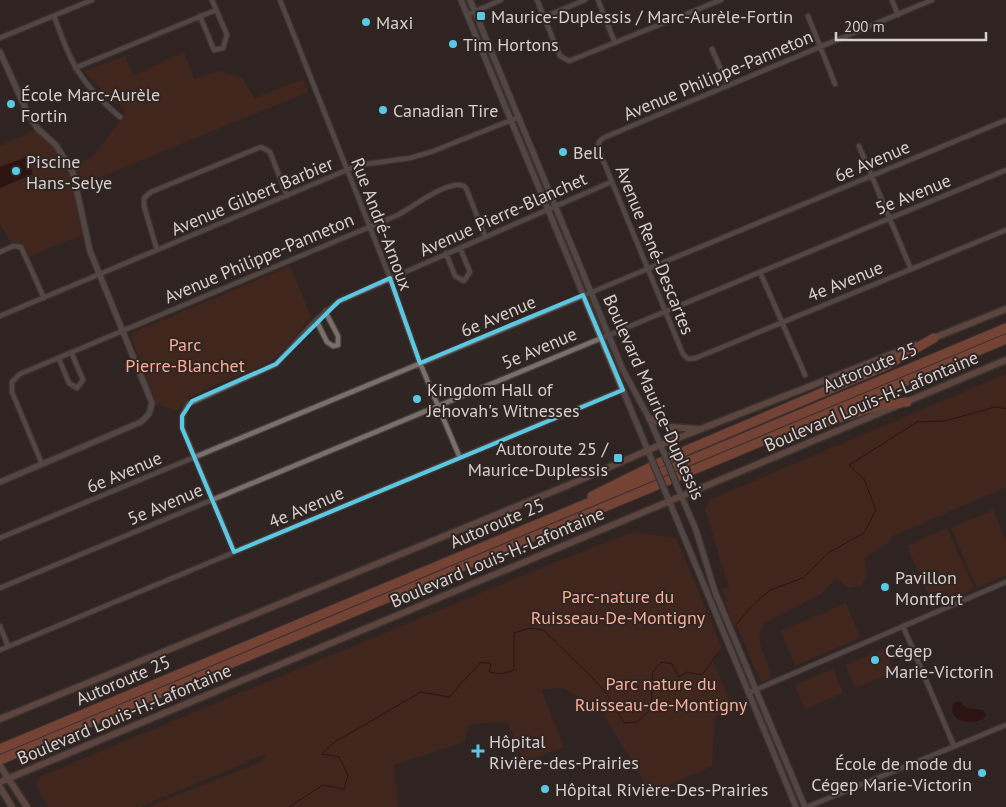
<svg xmlns="http://www.w3.org/2000/svg" width="1006" height="807" viewBox="0 0 1006 807" font-family="'PT Sans',sans-serif">
  <style>
    .green { fill: #572819 }
    .water { fill: #290000 }
    .lines { fill: none; stroke-linecap: round; stroke-linejoin: round }
    .stream { stroke: #290000; stroke-width: 1 }
    .minor-casing { stroke: #49403d; stroke-width: 7 }
    .tertiary-casing { stroke: #49403d; stroke-width: 8 }
    .secondary-casing { stroke: #49403d; stroke-width: 9 }
    .motorway-casing { stroke: #49403d; stroke-width: 11 }
    .minor { stroke: #7b6f6b; stroke-width: 4.5 }
    .tertiary { stroke: #7b6f6b; stroke-width: 5.5 }
    .secondary { stroke: #936d62; stroke-width: 6 }
    .motorway { stroke: #ca694c; stroke-width: 9 }
    .tertiary-bridge-casing { stroke: #49403d; stroke-width: 8; stroke-linecap: butt }
    .tertiary-bridge { stroke: #7b6f6b; stroke-width: 5.5 }
    .marked { fill: none; stroke: #59c8e5; stroke-width: 4; stroke-linejoin: round }
    .poi-dot { fill: #59c8e5; stroke: #2f2522; stroke-width: 2 }
    .labels { text-anchor: middle; dominant-baseline: central; stroke-width: 4; stroke-linejoin: round; paint-order: stroke }
    .poi-label { font-size: 18px; fill: #d6cfcd; stroke: #2f2522; text-anchor: start }
    .street-label { font-size: 18px; fill: #d6cfcd; stroke: #2f2522 }
    .park-label { font-size: 18px; fill: #fbac94; stroke: #2f2522 }
  </style>
  <rect width="100%" height="100%" fill="#2f2522"/>
  <path class="green" d="M184,52L194,79L219,71L242,78L255,98L303,79L308,92L86,183L79,191L85,234L27,257L21,247L13,246L0,224V146L38,129L56,145L71,169C97,160 108,134 125,114L122,105L115,103L84,71L125,56L133,76Z
    M290,266L311,317C299,331 287,349 272,360C249,376 188,388 178,411L157,405L131,336L132,333Z
    M1006,374V487L893,536L888,543L865,558L867,574L861,586L849,588L836,578L821,594L764,623C752,643 768,656 771,675V678L761,683L737,626L734,628L725,602L727,601L722,590L729,587L705,510L709,500Z
    M993,510L1006,540V575L977,588L951,528Z
    M947,528L974,589L934,607L907,546Z
    M633,532L676,538L722,648L712,659L730,701L715,718L712,766L651,793L600,708L563,688L541,689L564,747L524,761L507,721L469,725L464,742L394,765L399,807H148L262,761L266,754L140,807H48L36,786L39,777L548,565Z
    M846,603L860,638L795,666L781,631Z
    M885,648L895,672L855,688L846,665Z
    M833,669L843,693L805,709L795,685Z"/>
  <path class="water" d="M26,157L33,174L0,188V167Z
    M958,701L967,708L983,710L986,715L984,718C973,726 947,722 953,704Z"/>
  <g class="lines">
    <path class="stream" d="M736,625L749,609L770,590L803,578L828,553L864,533L876,510L864,479L849,465L917,422L945,421L995,407L1006,409
      M289,807L323,785L344,789L348,775L339,757L322,754L333,743L421,692L449,697L481,662L491,664L489,672L502,674L514,670V633L530,628L543,630L593,678L607,694L624,723L637,722L651,709L653,672L662,662L672,664L679,677L687,672L702,675L719,652"/>
    <defs>
      <path id="minor" d="M280,0L390,278L420,363L460,458
        M537,0L560,56L569,61L721,0
        M598,0L615,43
        M892,0L898,15
        M932,0L603,138L599,142L598,148L683,354L688,359L696,358L1006,230
        M467,15L501,0
        M54,16C72,65 79,82 120,117
        M200,16L214,50L223,48L227,35L212,0
        M808,16L835,84
        M544,17L585,0
        M0,38L92,0
        M712,49L728,86
        M75,68L216,10
        M859,146L911,269
        M157,250L144,206V198L151,192L261,147L270,152L287,196
        M0,252L13,246L21,247L44,298
        M446,253L455,276L464,281L470,272L460,248
        M760,272L805,375
        M0,316L359,165L410,158L431,152L519,117
        M316,320L327,342L333,346L338,345V336L325,311
        M59,359L69,383L77,388L83,380L72,354
        M42,464L12,392V382L20,374L398,215C413,207 448,179 464,186L466,188L485,236
        M0,538L1006,120
        M234,552L182,428V416L188,404L276,364L316,320L339,301L611,182
        M0,588L1006,170
        M0,626L8,646
        M903,626L954,746
        M0,650L623,390
        M748,693L1006,582
        M807,807L1006,725"/>
      <path id="tertiary" d="M461,0L651,458
        M470,0L623,370L649,418L664,453
        M0,52L28,114L38,129L56,145L73,173L90,251L152,403L149,414L141,422L0,482
        M677,486L696,530L715,592L805,807
        M665,491L796,807"/>
      <path id="secondary" d="M931,339L1006,309
        M649,418L670,427L698,429
        M0,719L571,484L660,445L915,345
        M0,766L27,807
        M0,782L1006,360
        M0,787L12,807"/>
      <path id="motorway" d="M805,429L880,405L907,402
        M592,496L673,456L887,365L934,338
        M0,749L1006,328
        M0,760L1006,339"/>
    </defs>
    <use href="#minor" class="minor-casing"/>
    <use href="#tertiary" class="tertiary-casing"/>
    <use href="#secondary" class="secondary-casing"/>
    <use href="#motorway" class="motorway-casing"/>
    <use href="#minor" class="minor"/>
    <use href="#tertiary" class="tertiary"/>
    <use href="#secondary" class="secondary"/>
    <use href="#motorway" class="motorway"/>
    <defs>
      <path id="tertiary-bridge" d="M664,453L677,486
        M651,458L665,491"/>
    </defs>
    <use href="#tertiary-bridge" class="tertiary-bridge-casing"/>
    <use href="#tertiary-bridge" class="tertiary-bridge"/>
  </g>
  <path d="M0 0H1006V807H0ZM390,278L420,363L583,295L623,390L234,552L182,428V416L192,401L276,364L339,301Z" fill="#2f2522" fill-opacity=".55" fill-rule="evenodd"/>
  <path class="marked" d="M390,278L420,363L583,295L623,390L234,552L182,428V416L192,401L276,364L339,301Z"/>
  <g class="poi-dot">
    <rect x="476" y="11" width="10" height="10" rx="2.5"/>
    <circle cx="366" cy="22" r="5"/>
    <circle cx="453" cy="44" r="5"/>
    <circle cx="11" cy="104" r="5"/>
    <circle cx="383" cy="110" r="5"/>
    <circle cx="563" cy="152" r="5"/>
    <circle cx="16" cy="171" r="5"/>
    <circle cx="417" cy="399" r="5"/>
    <rect x="613" y="453" width="10" height="10" rx="2.5"/>
    <circle cx="885" cy="587" r="5"/>
    <circle cx="875" cy="660" r="5"/>
    <path d="M475.5 743.5h5v5h5v5h-5v5h-5v-5h-5v-5h5z"/>
    <circle cx="982" cy="773" r="5"/>
    <circle cx="545" cy="789" r="5"/>
  </g>
  <g class="labels">
    <g class="poi-label">
      <text x="491" y="16">Maurice-Duplessis / Marc-Aurèle-Fortin</text>
      <text x="376" y="22">Maxi</text>
      <text x="463" y="44">Tim Hortons</text>
      <text x="21" y="94">École Marc-Aurèle<tspan x="21" dy="21">Fortin</tspan></text>
      <text x="393" y="110">Canadian Tire</text>
      <text x="573" y="152">Bell</text>
      <text x="26" y="161">Piscine<tspan x="26" dy="21">Hans-Selye</tspan></text>
      <text x="427" y="389">Kingdom Hall of<tspan x="427" dy="21">Jehovah's Witnesses</tspan></text>
      <text x="608" y="448" text-anchor="end">Autoroute 25 /<tspan x="608" dy="21">Maurice-Duplessis</tspan></text>
      <text x="895" y="577">Pavillon<tspan x="895" dy="21">Montfort</tspan></text>
      <text x="885" y="650">Cégep<tspan x="885" dy="21">Marie-Victorin</tspan></text>
      <text x="489" y="741">Hôpital<tspan x="489" dy="21">Rivière-des-Prairies</tspan></text>
      <text x="972" y="763" text-anchor="end">École de mode du<tspan x="972" dy="21">Cégep Marie-Victorin</tspan></text>
      <text x="555" y="789">Hôpital Rivière-Des-Prairies</text>
    </g>
    <g class="street-label">
      <text transform="translate(718 75) rotate(-23)">Avenue Philippe-Panneton</text>
      <text transform="translate(872 161) rotate(-23)">6e Avenue</text>
      <text transform="translate(913 194) rotate(-22)">5e Avenue</text>
      <text transform="translate(252 196) rotate(-23)">Avenue Gilbert Barbier</text>
      <text transform="translate(503 214) rotate(-24)">Avenue Pierre-Blanchet</text>
      <text transform="translate(382 224) rotate(69)">Rue André-Arnoux</text>
      <text transform="translate(655 250) rotate(68)">Avenue René-Descartes</text>
      <text transform="translate(259 258) rotate(-23)">Avenue Philippe-Panneton</text>
      <text transform="translate(845 281) rotate(-22)">4e Avenue</text>
      <text transform="translate(498 316) rotate(-23)">6e Avenue</text>
      <text transform="translate(539 348) rotate(-23)">5e Avenue</text>
      <text transform="translate(870 367) rotate(-23)">Autoroute 25</text>
      <text transform="translate(654 397) rotate(66)">Boulevard Maurice-Duplessis</text>
      <text transform="translate(871 401) rotate(-23)">Boulevard Louis-H.-Lafontaine</text>
      <text transform="translate(124 472) rotate(-23)">6e Avenue</text>
      <text transform="translate(165 504) rotate(-23)">5e Avenue</text>
      <text transform="translate(306 507) rotate(-23)">4e Avenue</text>
      <text transform="translate(497 523) rotate(-23)">Autoroute 25</text>
      <text transform="translate(497 557) rotate(-23)">Boulevard Louis-H.-Lafontaine</text>
      <text transform="translate(123 680) rotate(-23)">Autoroute 25</text>
      <text transform="translate(124 714) rotate(-23)">Boulevard Louis-H.-Lafontaine</text>
    </g>
    <g class="park-label">
      <text x="185" y="344">Parc<tspan x="185" dy="21">Pierre-Blanchet</tspan></text>
      <text x="618" y="596">Parc-nature du<tspan x="618" dy="21">Ruisseau-De-Montigny</tspan></text>
      <text x="661" y="683">Parc nature du<tspan x="661" dy="21">Ruisseau-de-Montigny</tspan></text>
    </g>
  </g>
  <path d="M836 32v8h150v-8" fill="none" stroke="#d6cfcd" stroke-width="2.5"/>
  <text x="844" y="32" font-size="15" fill="#d6cfcd" stroke="#2f2522" stroke-width="4" paint-order="stroke">200 m</text>
</svg>
